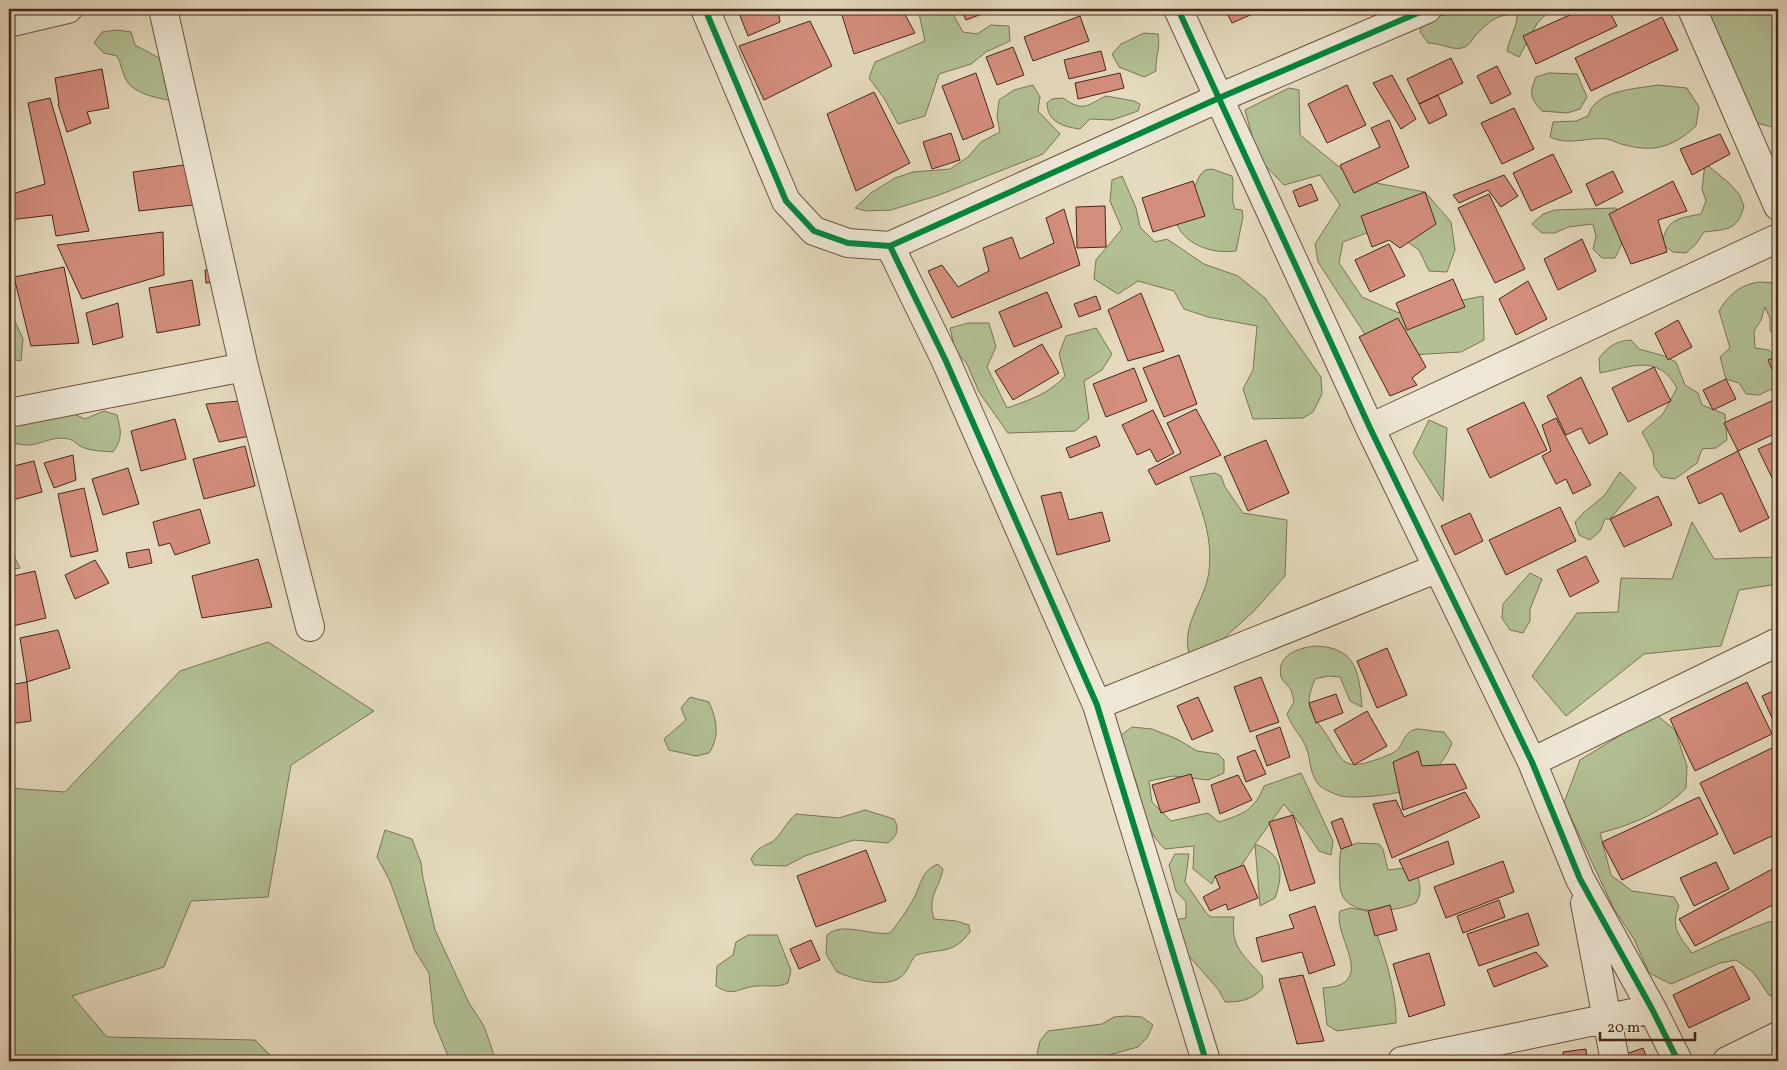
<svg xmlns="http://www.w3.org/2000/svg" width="1787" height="1070" viewBox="0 0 1787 1070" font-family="Vollkorn,serif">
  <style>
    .green { fill: #b2c094; stroke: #7c7457 }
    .building { fill: #d48e7d; stroke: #46271a }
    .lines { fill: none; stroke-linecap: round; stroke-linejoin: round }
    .street-casing { stroke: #6e5443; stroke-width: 30 }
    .street { stroke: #eee7d5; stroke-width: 28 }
    .cycleway-casing { stroke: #eee7d5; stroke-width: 9 }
    .cycleway { stroke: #00873e; stroke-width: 6 }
  </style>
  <rect width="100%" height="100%" fill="#e5dabf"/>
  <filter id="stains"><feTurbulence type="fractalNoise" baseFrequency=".004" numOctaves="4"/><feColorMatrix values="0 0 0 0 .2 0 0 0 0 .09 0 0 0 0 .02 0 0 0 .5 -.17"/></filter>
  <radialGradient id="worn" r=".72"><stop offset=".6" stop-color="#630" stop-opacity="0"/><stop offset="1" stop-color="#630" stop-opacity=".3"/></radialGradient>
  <path class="green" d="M918,9H950L963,32L977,34L991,25L1009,26L1010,41L986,52L971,64L939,74L925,116L898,124L884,98L869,78L875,62L925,41Z
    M1475,9H1552L1538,22L1519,57L1507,51C1509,38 1517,28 1517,15C1497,13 1489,22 1475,36C1472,39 1470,45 1465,47C1454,52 1442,43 1428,43L1420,32L1423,19Z
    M1704,9H1758L1778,17V131L1776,128L1746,120Z
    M117,30L131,32L135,45L176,67L175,101C160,99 132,94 125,78C122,71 121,63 117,56L104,53L94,43L102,32Z
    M1144,33L1158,34C1161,47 1155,57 1156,71L1144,77L1119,67L1112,54L1121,44Z
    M1549,73L1577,74L1587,97L1580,109L1567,113L1542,111C1530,98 1529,93 1536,77Z
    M1033,85L1040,97L1038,111L1060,134L1043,154L939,195L891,210L866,211L855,208L871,193L895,178L913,172L950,169L968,157L981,142L1000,132L997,117L999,100L1014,90Z
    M1658,85L1687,88L1699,107L1696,126C1674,146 1656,153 1625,145C1619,144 1613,140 1607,139C1587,137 1568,146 1550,137L1553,122L1576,121L1588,116C1595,90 1635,89 1658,85Z
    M1289,88L1299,90L1300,135L1354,179L1425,192L1451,222L1455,250L1447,272L1429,271L1419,250L1385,226L1343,242L1339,263L1362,297L1399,313L1483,296L1484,340L1461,352L1410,355L1368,339L1318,262L1315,244L1340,205L1320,175L1284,185L1258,158L1245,110Z
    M1106,96L1134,101L1140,104L1138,111L1112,120L1090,119L1080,129C1064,127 1047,122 1047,103L1052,99L1063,98C1083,112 1086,106 1106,96Z
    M1705,163L1729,183L1739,194L1744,206C1737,231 1728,229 1704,232L1696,244L1686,253L1673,252L1662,244C1666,219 1679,218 1701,214L1706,201L1702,189Z
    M1212,169L1232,176C1235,187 1230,198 1235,209L1242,210L1243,217L1236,251C1213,254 1187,246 1177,225L1200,175L1205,170Z
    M1122,176L1136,208L1140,227L1155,242L1167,239L1204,264L1238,276L1265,298L1321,377L1322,394L1313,412L1303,418L1253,419L1243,389L1253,370L1257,326L1208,317L1184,309L1174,291L1138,281L1118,294L1094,279L1096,260L1122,229L1110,201L1112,180Z
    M1616,208C1626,224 1625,241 1615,258H1602L1593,249L1596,237L1593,224L1568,227L1555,233H1542L1532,224L1543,214L1555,210Z
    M1760,282L1776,283L1778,285V339L1770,331V318L1765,307L1761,320L1754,331L1755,348L1769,350L1778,359V386L1759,395L1746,394L1739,383L1726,379L1720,357L1730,348L1719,311C1729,294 1741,284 1760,282Z
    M9,308L23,339L21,361L9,359Z
    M968,323H989L996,347L987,367L1007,408C1029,400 1049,394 1065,376L1059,354L1066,336L1096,328L1112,354L1102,370L1084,381L1089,419L1075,431L1008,433L979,392L967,364L955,350L950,328Z
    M1631,340L1639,349L1664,356L1676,362L1685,385L1698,393L1702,405L1725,414L1727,440L1716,448L1702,449L1697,463L1675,479L1662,477L1654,466L1653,453L1642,432L1663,414L1677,388C1658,353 1631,367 1600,373L1599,358C1608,347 1615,341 1631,340Z
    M104,411L117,415C121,430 123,439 113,452C103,451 91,451 82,447C77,445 74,440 69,439C46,434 36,453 9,441V428L16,424L72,413L85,419Z
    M1429,420L1447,428L1443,501L1413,453Z
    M1620,472L1636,488L1610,519H1605L1600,531L1590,540L1579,535L1575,522L1583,513L1604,496Z
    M1215,473L1221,476L1225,487L1243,513L1287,520L1285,576L1254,611L1210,651L1189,653C1181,624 1206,599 1209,571C1213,535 1201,510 1190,477Z
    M1692,522L1714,559L1778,557V584L1739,590L1721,646L1644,654L1566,716L1532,676L1577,613L1618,612L1621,578L1672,579Z
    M9,546L20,568L9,570Z
    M1530,573L1542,579L1530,609V621L1523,633L1510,630L1502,618L1503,604Z
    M268,642L374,711L291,765L268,897L191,901L164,967L72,996L107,1037L255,1040L276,1061H9V788L65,792L180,671Z
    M1315,646C1357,647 1359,673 1362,707L1350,701L1340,677L1328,676L1315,679C1304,706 1309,710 1324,731C1342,756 1339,773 1375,760C1383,757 1394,754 1399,748C1403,741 1407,730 1417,729C1425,729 1435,732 1444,732L1452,743C1445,762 1428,780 1409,789C1398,795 1353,799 1341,796C1334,794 1325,790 1320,786C1309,775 1311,759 1306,747C1301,735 1291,726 1287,714L1294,702C1293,698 1292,693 1291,690C1288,685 1283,682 1281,677C1276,655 1298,648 1315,646Z
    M690,697L709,702C717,721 720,736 709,753L696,756L669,750L664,739L686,720L681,708Z
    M1653,712L1675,730L1687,766L1686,788C1663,812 1632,825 1600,833L1611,875L1632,891L1674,897L1679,906C1670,927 1679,936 1692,953L1725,938L1768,922L1778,921V999L1769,995L1753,972L1736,960L1720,963L1671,984L1649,973L1634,939L1614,909L1564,803L1580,760L1624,733Z
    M1132,727L1152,729L1177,739L1197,751L1218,754L1224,760V773L1208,780L1173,776L1149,781L1152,802L1171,821L1208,813L1219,822C1243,814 1254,811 1264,786L1301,773L1333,841L1331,855L1319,851L1304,829L1284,804L1255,844C1283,854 1284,872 1275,898L1260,906L1255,845L1241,866L1215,876L1212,884L1193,869L1194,846L1165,849C1143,830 1143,799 1133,773C1127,760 1122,751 1120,736Z
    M865,810L894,819C900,829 897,836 888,843L854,840L805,856L786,866L754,865L751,859C757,848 762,847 772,842C779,838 787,821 796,814L839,818Z
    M385,830L412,839L421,863L423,878L435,930L469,1003L484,1026L496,1061H450L434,1022L429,973L415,951L390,881L377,857Z
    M1357,843L1379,844L1383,849L1388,870L1404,868L1416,874C1421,883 1422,893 1416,903C1398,911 1349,919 1341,892C1339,884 1339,858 1341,849Z
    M1175,854H1189L1185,882L1207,914L1211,917H1234C1230,948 1244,955 1262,976L1263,988C1251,1000 1242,1002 1225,1002L1218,989L1167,931L1174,920L1186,918V902L1176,891L1169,865Z
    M938,864L943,869C939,889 927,897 934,919L956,921L969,925L970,932C953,955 941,948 916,955C910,961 908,972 901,977C884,989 854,979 837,972L826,954L827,935C842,921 870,936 890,933C895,928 910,906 914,898C921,884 922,870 938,864Z
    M1351,908L1368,911C1381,943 1397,989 1396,1023L1337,1031L1327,1025L1323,988C1329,987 1337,987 1342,984C1367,970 1333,932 1340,911Z
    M748,935H777L791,970L788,983C778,988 767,985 757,986C740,987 733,998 716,986L717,966L733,955L736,942Z
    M1127,1016L1142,1017L1153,1025L1147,1038L1138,1047L1087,1061H1048L1037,1054L1040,1041L1048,1031L1102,1024L1114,1017Z"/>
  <path class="building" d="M751,9H778L780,22L748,36L739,13Z
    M786,9H798L788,13Z
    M852,9H902L915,33L854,54L842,15Z
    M961,9H995L966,20Z
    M1225,9H1264L1232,23Z
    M1583,9H1608L1617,26L1536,64L1523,36Z
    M1080,16L1089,41L1033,61L1024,37Z
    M1662,17L1678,50L1591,91L1575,58Z
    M810,21L832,66L764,100L739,46Z
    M1013,47L1024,75L997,85L986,57Z
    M1101,51L1106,70L1069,79L1064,60Z
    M1451,58L1463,83L1419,104L1407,79Z
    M1497,66L1511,94L1491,104L1477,76Z
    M102,69L109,108L87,112L91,123L67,132L58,104H59L55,78Z
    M976,73L994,127L963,140L942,86Z
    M1120,73L1124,88L1078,99L1075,83Z
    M1392,75L1416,119L1401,129L1373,83Z
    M1347,85L1366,125L1327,143L1308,104Z
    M874,92L910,163L856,191L827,114Z
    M1438,95L1447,115L1429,124L1419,104Z
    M50,98L89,231L56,236L52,215L9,220V195L45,184L28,103Z
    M1514,108L1534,149L1502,164L1481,123Z
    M1389,120L1409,167L1354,193L1340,165L1380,147L1371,128Z
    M951,133L960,160L932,169L923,142Z
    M1720,134L1730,154L1692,175L1680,149Z
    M1553,154L1572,192L1531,211L1513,173Z
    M184,165L193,205L139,211L133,172Z
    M1613,171L1623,192L1596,206L1586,184Z
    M1504,175L1518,196L1501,207L1488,190L1459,203L1453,195Z
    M1193,181L1205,216L1153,232L1142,198Z
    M1673,181L1687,211L1658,220L1667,252L1631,264L1609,214Z
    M1311,184L1318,200L1299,207L1293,191Z
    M1425,192L1436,224L1400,248L1389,240L1372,247L1361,216Z
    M1489,194L1525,269L1495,283L1458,208Z
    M1105,206L1106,247L1077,248L1076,207Z
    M1064,209L1080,265L952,318L928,271L942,265L958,287L989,271L983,248L1012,237L1020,259L1054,243L1046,218Z
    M163,232L164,275L82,299L57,245Z
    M1582,239L1596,271L1558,290L1544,259Z
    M1389,244L1405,276L1370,292L1355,260Z
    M64,267L79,343L31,346L14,277Z
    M205,270H217V282L206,283Z
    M1453,279L1465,307L1407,330L1396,303Z
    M192,280L200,325L157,333L149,288Z
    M1528,281L1547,319L1516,335L1499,299Z
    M1047,292L1062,327L1014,347L999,312Z
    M1141,293L1164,351L1128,361L1108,310Z
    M1096,296L1101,309L1079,317L1074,304Z
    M118,303L123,337L93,345L86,313Z
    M1398,318L1426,367L1412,378L1417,385L1390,396L1359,337Z
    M1678,320L1692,347L1668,360L1655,333Z
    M1042,344L1059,373L1013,400L995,371Z
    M1179,355L1197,404L1164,417L1143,368Z
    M1778,356V380L1777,381L1768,360Z
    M1654,367L1671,401L1628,422L1612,388Z
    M1134,368L1147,401L1106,417L1093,384Z
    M1581,377L1608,434L1589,444L1581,428L1566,435L1547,396Z
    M1726,379L1736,399L1713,410L1703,390Z
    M1778,398V432L1738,451L1724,423Z
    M239,401L250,436L219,442L206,404Z
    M1524,402L1547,450L1490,478L1467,429Z
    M1196,409L1221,455L1156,485L1148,470L1181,453L1167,423Z
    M1153,410L1174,453L1157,462L1150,449L1137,455L1122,425Z
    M1556,418L1591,485L1573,494L1566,479L1556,484L1542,456L1551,451L1542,425Z
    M175,419L186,459L141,471L131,431Z
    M1096,436L1100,446L1070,458L1066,448Z
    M1266,440L1289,493L1248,511L1224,457Z
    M1778,440V485L1776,486L1758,449Z
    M9,445L14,466L34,461L42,492L9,501Z
    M245,446L255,486L204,499L193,459Z
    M1738,451L1769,518L1740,532L1722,493L1699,504L1687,477Z
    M73,455L76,480L54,488L44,463Z
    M128,468L139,504L103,515L92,479Z
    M84,488L98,551L71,557L58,494Z
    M1061,492L1069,520L1102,512L1110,541L1057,555L1041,496Z
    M1658,496L1672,525L1624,547L1610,519Z
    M1560,507L1576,541L1506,575L1489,540Z
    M200,509L210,543L175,555L170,543L159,546L153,522Z
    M1470,513L1483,541L1455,555L1441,526Z
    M149,549L152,563L129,568L126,553Z
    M1586,556L1599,582L1570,597L1557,570Z
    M258,559L272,607L202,618L192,576Z
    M95,560L109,583L75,599L65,575Z
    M35,571L46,618L9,627V577Z
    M58,630L70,668L27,682L20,638Z
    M1387,648L1407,695L1377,708L1357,661Z
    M1261,677L1279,722L1250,732L1234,687Z
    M27,682L31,721L9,724V685Z
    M1747,682L1772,734L1695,771L1670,719Z
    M1778,689V731L1762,696Z
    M1336,694L1343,713L1316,723L1309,703Z
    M1198,697L1213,731L1192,740L1177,706Z
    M1367,711L1387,746L1354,765L1334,730Z
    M1280,727L1290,757L1267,766L1256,736Z
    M1778,745V833L1734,854L1700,783Z
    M1255,750L1266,774L1246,782L1237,757Z
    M1418,751L1422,766L1455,764L1467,788L1403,810L1393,762Z
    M1191,774L1200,802L1161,813L1152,785Z
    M1238,775L1252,800L1220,814L1211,785Z
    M1465,792L1480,817L1392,858L1373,804L1396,800L1404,817Z
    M1699,797L1718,834L1622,880L1602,842Z
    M1293,815L1315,883L1290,891L1269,822Z
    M1342,818L1352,845L1341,849L1331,822Z
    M1448,841L1454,864L1409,881L1399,860Z
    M866,850L886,901L816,927L797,876Z
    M1503,861L1514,892L1446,918L1434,887Z
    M1716,862L1729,889L1694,906L1680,878Z
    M1244,865L1258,898L1228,910L1226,904L1210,911L1203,897L1220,888L1215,876Z
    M1778,866V902L1695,946L1679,919Z
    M1499,900L1505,917L1463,933L1457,916Z
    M1390,905L1397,930L1375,936L1368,911Z
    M1315,906L1335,965L1309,974L1302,952L1262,962L1256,938L1294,928L1289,915Z
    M1528,913L1539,945L1479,966L1467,934Z
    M811,940L820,960L799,969L790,949Z
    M1536,952L1548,966L1494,987L1487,970Z
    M1429,953L1445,1005L1409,1017L1393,964Z
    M1733,966L1750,999L1689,1028L1673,995Z
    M1303,975L1324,1041L1297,1044L1279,979Z
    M1643,1048L1648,1061H1625L1623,1055Z
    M1586,1049L1587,1061H1564L1563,1052Z"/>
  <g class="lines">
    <defs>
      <path id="street" d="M163,9L244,367L310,627
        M705,9L786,201L814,231L848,243L890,246L1219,98L1427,9
        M1178,9L1370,428L1532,762L1580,879L1652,1009L1678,1061
        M1692,9L1778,206
        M9,23L68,9
        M890,246L945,359L1097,705L1206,1061
        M9,413L244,367
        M1370,428L1778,238
        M1097,705L1438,568
        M1532,762L1778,642
        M1585,903L1615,1061
        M1402,1061L1652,1009
        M1727,1061L1778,1036"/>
    </defs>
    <use href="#street" class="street-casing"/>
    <use href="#street" class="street"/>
    <defs>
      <path id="cycleway" d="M705,9L786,201L814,231L848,243L890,246L1219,98L1427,9
        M1178,9L1370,428L1532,762L1580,879L1652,1009L1678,1061
        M890,246L945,359L1097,705L1206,1061"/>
    </defs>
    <use href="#cycleway" class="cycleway-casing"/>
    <use href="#cycleway" class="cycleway"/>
  </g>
  <rect width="1787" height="1070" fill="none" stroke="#e5dabf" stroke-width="30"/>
  <rect x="10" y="10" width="1767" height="1050" fill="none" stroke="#46271a" stroke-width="2.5"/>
  <rect x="15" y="15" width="1757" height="1040" fill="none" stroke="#46271a"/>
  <path d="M1600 1032v8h95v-8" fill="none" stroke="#46271a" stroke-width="2.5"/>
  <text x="1607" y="1032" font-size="15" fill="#46271a" stroke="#eee7d5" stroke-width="4" paint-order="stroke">20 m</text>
  <rect width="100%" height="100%" filter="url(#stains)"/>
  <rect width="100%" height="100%" fill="url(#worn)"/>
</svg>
